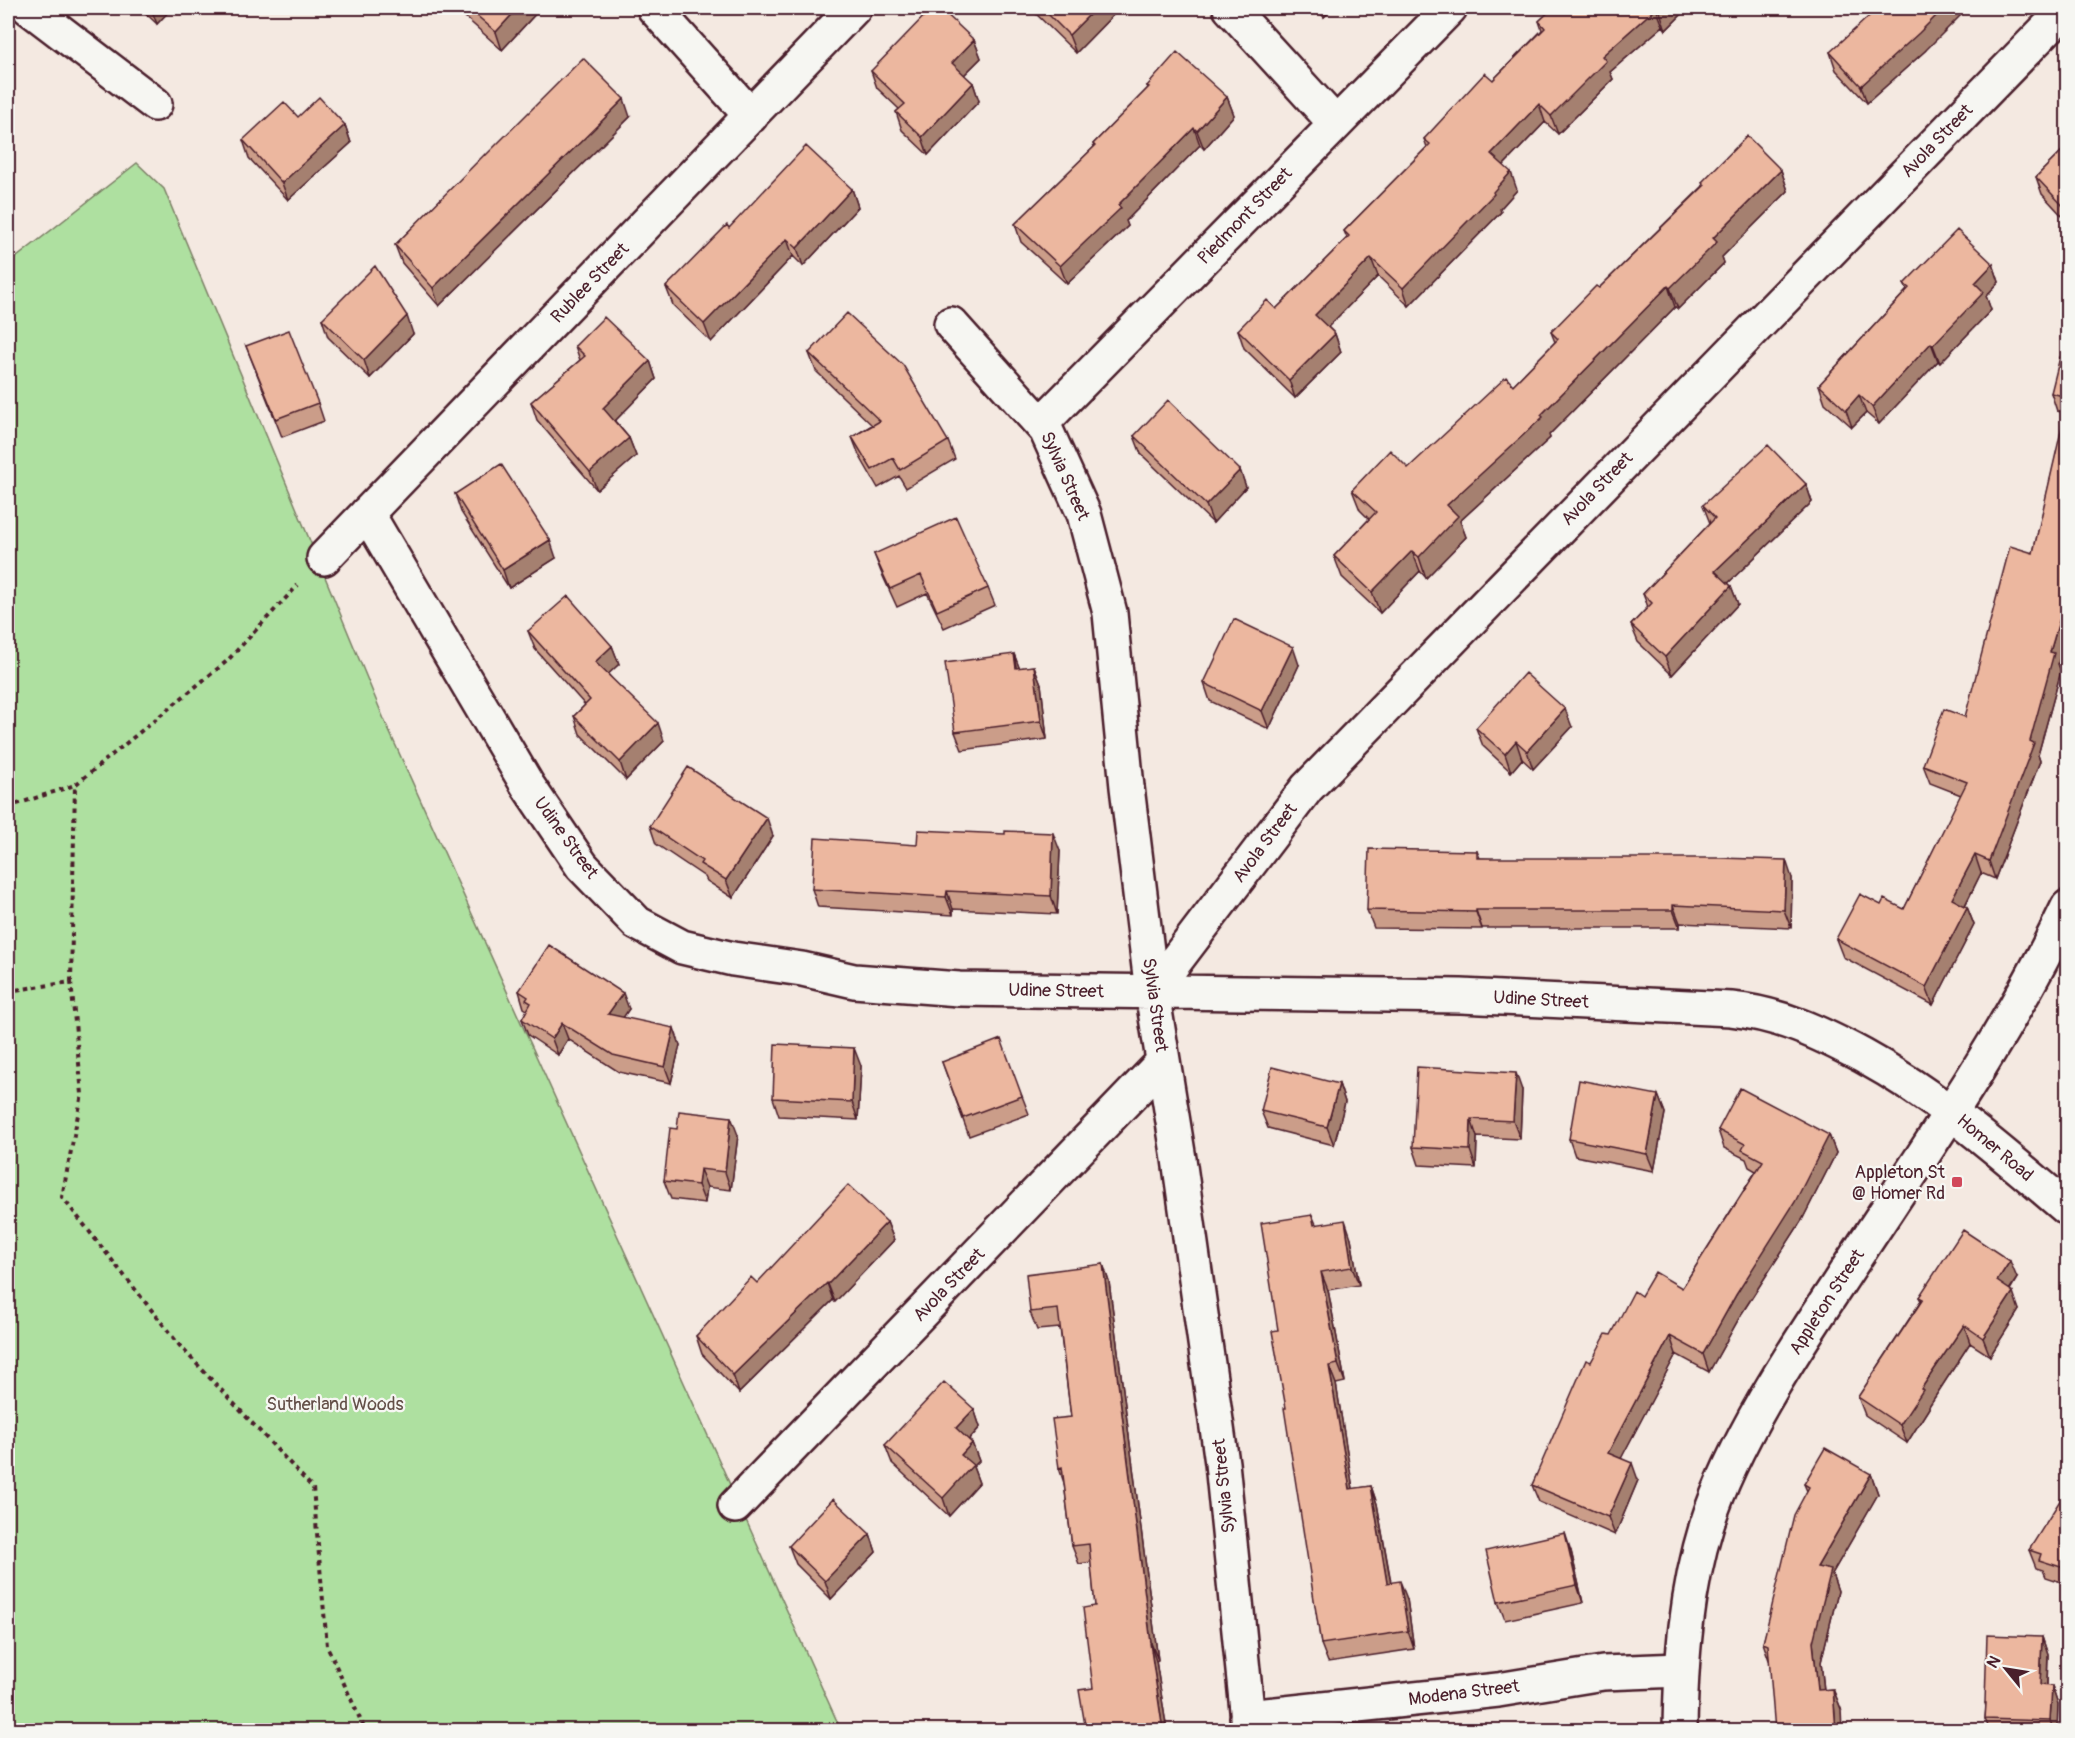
<svg xmlns="http://www.w3.org/2000/svg" width="2075" height="1738" viewBox="0 0 2075 1738" font-family="Pangolin,sans-serif">
  <style>
    .green { fill: #aee0a0; stroke: #7c8066; stroke-width: 1.5 }
    .lines { fill: none; stroke-linecap: round; stroke-linejoin: round }
    .minor-casing { stroke: #4a1f2b; stroke-width: 38 }
    .tertiary-casing { stroke: #4a1f2b; stroke-width: 38 }
    .path { stroke: #4a1f2b; stroke-width: 4; stroke-dasharray: 4.5 4.5; stroke-linecap: butt }
    .minor { stroke: #f6f6f2; stroke-width: 33 }
    .tertiary { stroke: #f6f6f2; stroke-width: 33 }
    .wall { fill: #cb9d89; stroke: #4a1f2b; stroke-width: 1.5 }
    .shaded-wall { fill: #a5806f; stroke: #4a1f2b; stroke-width: 1.5 }
    .building { fill: #ecb79f; stroke: #4a1f2b; stroke-width: 1.5 }
    .poi-dot { fill: #d1495b; stroke: #f6f6f2; stroke-width: 2 }
    .labels { text-anchor: middle; dominant-baseline: central; stroke-width: 4.5; stroke-linejoin: round; paint-order: stroke }
    .street-label { font-size: 18px; fill: #4a1f2b; stroke: #f6f6f2 }
    .poi-label { font-size: 18px; fill: #4a1f2b; stroke: #f6f6f2; text-anchor: end }
    .park-label { font-size: 18px; fill: #634f48; stroke: #f6f6f2 }
  </style>
  <rect width="100%" height="100%" fill="#f4e9e1"/>
  <filter id="ink" filterUnits="userSpaceOnUse"><feTurbulence type="fractalNoise" baseFrequency=".0167" numOctaves="2"/><feDisplacementMap in="SourceGraphic" scale="12" xChannelSelector="R" yChannelSelector="G"/><feConvolveMatrix kernelMatrix="1 2 1 2 8 2 1 2 1" color-interpolation-filters="sRGB"/></filter>
  <g filter="url(#ink)">
    <path class="green" d="M137,163L164,189L386,724L841,1730H8V264Z"/>
    <g class="lines">
      <defs>
        <path id="minor" d="M29,8L155,104
          M654,8L751,116
          M1230,8L1336,124
          M951,324L1046,430L1084,514L1110,613L1127,787L1152,992L1179,1159L1222,1463L1249,1730
          M1041,424L1450,8
          M367,513L528,786L582,866L637,923L682,947L733,959L802,969L854,981L959,989L1461,996L1731,1009C1780,1014 1820,1033 1863,1056C1940,1098 2002,1153 2068,1209
          M324,558L854,8
          M1152,992L1307,788L2067,8
          M735,1506L1162,1063
          M1247,1717L1498,1690L1603,1673L1681,1670"/>
        <path id="tertiary" d="M1680,1730C1681,1660 1686,1592 1707,1524C1733,1443 1791,1355 1838,1284C1918,1161 2005,1040 2068,907"/>
      </defs>
      <use href="#minor" class="minor-casing"/>
      <use href="#tertiary" class="tertiary-casing"/>
      <path class="path" d="M8,807L75,785L227,661L298,585
        M71,982L75,785
        M8,991L71,982L82,1094L62,1197L180,1346L313,1488L327,1646L365,1730"/>
      <use href="#minor" class="minor"/>
      <use href="#tertiary" class="tertiary"/>
    </g>
    <path class="wall" d="M140,8H172L157,24Z
      M455,8H538L539,10L502,50Z
      M1030,8H1110L1113,15L1076,53Z
      M1314,8H1333L1324,17Z
      M1553,8H1688L1666,30L1663,26L1610,72L1613,79L1558,134L1545,122L1503,166L1517,190L1500,209L1501,212L1409,306L1378,276L1328,327L1335,334L1341,352L1295,398L1244,348L1238,330L1276,309L1347,238L1344,231L1427,147L1424,139L1493,80L1542,30L1539,21Z
      M974,40L981,58L964,75L973,83L979,101L928,155L902,130L896,112L899,109L877,88L871,71Z
      M1925,51L1867,103L1836,70L1830,52Z
      M1147,86L1227,97L1234,115L1204,149L1200,145L1126,221L1128,226L1067,284L1021,242L1015,224L1094,147L1093,144L1148,88Z
      M298,117L345,125L351,143L288,200L249,158L243,140Z
      M630,117L439,306L402,263L395,245L486,155Z
      M2067,146V221L2042,194L2036,177Z
      M1781,170L1788,191L1722,257L1724,263L1678,309L1675,307L1549,435L1550,438L1460,521L1466,537L1426,578L1420,571L1380,613L1342,577L1334,556L1369,519L1360,510L1352,490L1408,468L1513,385L1555,342L1551,332L1599,288L1703,186L1702,182Z
      M852,189L858,207L803,266L793,256L711,342L673,305L666,287L729,228Z
      M1993,264L1999,282L1986,296L1991,310L1940,363L1938,361L1879,424L1866,413L1852,427L1825,403L1819,385L1907,290L1904,284Z
      M322,319L413,334L370,378L328,337Z
      M246,346L318,403L324,421L282,437Z
      M575,346L650,361L656,379L615,421L629,438L636,456L597,490L537,420L531,402L580,360Z
      M809,353L948,441L955,459L906,488L899,476L878,488L859,455L852,437L872,425L816,371Z
      M2067,359V633L2058,664L2061,671L2038,755L2040,761L1995,879L1981,873L1965,906L1967,907L1974,925L1933,1005L1843,957L1836,939L1881,905L1904,909L1961,795L1930,783L1923,765L1965,717L2033,553L2066,413L2057,411L2051,393Z
      M1134,436L1240,470L1246,487L1213,523L1141,454Z
      M1806,484L1812,502L1728,583L1731,586L1738,604L1672,675L1638,642L1631,625L1648,607L1643,594L1710,523L1703,505Z
      M455,494L556,558L509,588L461,512Z
      M874,554L988,588L995,605L944,628L927,593L897,607L881,572Z
      M528,631L612,646L619,664L608,674L664,741L626,780L580,734L574,716L585,705L535,649Z
      M1014,654L1019,668L1034,666L1041,684L1047,739L962,750L955,732Z
      M1299,665L1269,729L1210,701L1204,683Z
      M1572,727L1533,769L1522,759L1511,772L1483,746L1476,728Z
      M650,826L773,836L733,898L707,881L705,877L656,844Z
      M917,845L1060,851L1057,914L953,909V915L818,907L812,889Z
      M1477,851L1480,858L1792,878L1791,928L1680,923V928H1482V929L1374,928L1367,910Z
      M519,991L629,1009L623,1017L680,1045L671,1083L619,1072L568,1039L558,1055L528,1035L522,1019L527,1010L524,1008Z
      M942,1062L1022,1096L1029,1114L969,1136Z
      M861,1066L858,1120L779,1116L773,1098Z
      M1339,1084L1345,1102L1334,1145L1268,1128L1261,1111Z
      M1522,1090L1520,1139L1477,1137L1476,1168L1419,1165L1413,1147Z
      M1658,1095L1665,1113L1654,1171L1575,1156L1569,1139Z
      M677,1129L738,1135L731,1190L707,1187L705,1203L671,1199L664,1181Z
      M1718,1130L1829,1135L1836,1153L1802,1220L1742,1313L1709,1372L1676,1354L1621,1458L1638,1480L1615,1535L1539,1502L1532,1485L1591,1362L1611,1335L1682,1288L1756,1171L1749,1167L1746,1159L1724,1148Z
      M1312,1215L1316,1224L1351,1238L1359,1285L1328,1290L1345,1382L1336,1384L1353,1489L1371,1486L1377,1504L1391,1582L1407,1599L1414,1649L1328,1662L1321,1644L1286,1408L1278,1330Z
      M887,1222L894,1240L835,1302L833,1300L739,1393L702,1354L696,1336L757,1283Z
      M1103,1264L1109,1282L1158,1660L1156,1661L1167,1731H1086L1093,1688L1095,1606L1091,1562L1079,1564L1072,1546L1064,1483L1059,1468L1071,1417L1060,1328L1037,1330L1030,1312Z
      M2017,1278L2010,1290L2019,1310L1990,1356L1970,1343L1929,1406V1408L1907,1443L1865,1415L1858,1397L1921,1301L1919,1297Z
      M974,1409L980,1427L969,1440L972,1443L979,1461L973,1467L979,1483L949,1516L892,1463L885,1445Z
      M1871,1474L1878,1494L1832,1574L1838,1591L1821,1662L1824,1690L1833,1689L1841,1709L1769,1660L1763,1643L1807,1491L1804,1484Z
      M2067,1501V1584L2046,1577L2043,1570L2036,1568L2029,1550Z
      M870,1534L876,1552L831,1599L796,1564L789,1546Z
      M1571,1551L1583,1603L1505,1620L1498,1602Z
      M2042,1637L2048,1655L2047,1686H2052L2058,1704L2057,1731H1990L1985,1719L1986,1707L1985,1703Z"/>
    <path class="shaded-wall" d="M151,8H172L157,24Z
      M518,8H538L539,10L502,50L496,32Z
      M1096,8H1110L1113,15L1076,53L1069,35Z
      M1321,8H1333L1324,17Z
      M1656,8L1663,26L1610,72L1613,79L1558,134L1551,116L1602,56Z
      M1664,8H1688L1666,30L1660,12Z
      M1944,8H1968L1925,51L1867,103L1861,86Z
      M974,40L981,58L958,81L952,63Z
      M973,83L979,101L928,155L922,137Z
      M1227,97L1234,115L1204,149L1197,131Z
      M624,99L630,117L439,306L433,288Z
      M1539,104L1545,122L1497,172L1491,154Z
      M345,125L351,143L288,200L282,183Z
      M1194,128L1200,145L1126,221L1128,226L1067,284L1060,266L1118,205Z
      M1781,170L1788,191L1722,257L1724,263L1678,309L1670,288L1713,238Z
      M1511,172L1517,190L1500,209L1501,212L1409,306L1403,288Z
      M852,189L858,207L803,266L797,248Z
      M787,239L793,256L711,342L704,324Z
      M1371,258L1378,276L1322,333L1315,315Z
      M1993,264L1999,282L1986,296L1991,310L1940,363L1933,345L1975,283Z
      M1668,286L1675,307L1549,435L1550,438L1460,521L1466,537L1426,578L1419,557L1447,505L1541,415Z
      M407,316L413,334L370,378L364,360Z
      M1335,334L1341,352L1295,398L1289,380Z
      M1931,343L1938,361L1879,424L1872,407Z
      M650,361L656,379L610,426L603,408Z
      M1859,395L1866,413L1852,427L1846,410Z
      M629,438L636,456L597,490L590,472Z
      M1240,470L1246,487L1213,523L1206,505Z
      M1806,484L1812,502L1722,589L1715,571Z
      M550,540L556,558L509,588L503,570Z
      M1412,551L1420,571L1380,613L1372,592Z
      M1731,586L1738,604L1672,675L1665,657Z
      M2067,594V633L2058,664L2061,671L2038,755L2040,761L1995,879L1989,861L2030,741L2050,652Z
      M612,646L619,664L602,680L595,662Z
      M1293,647L1299,665L1269,729L1262,711Z
      M1014,654L1021,672L1016,668Z
      M1034,666L1041,684L1047,739L1041,721Z
      M1565,709L1572,727L1533,769L1527,751Z
      M658,723L664,741L626,780L620,762Z
      M1516,741L1522,759L1511,772L1505,754Z
      M767,818L773,836L733,898L726,880Z
      M1053,833L1060,851L1057,914L1051,896Z
      M1975,855L1981,873L1959,917L1952,899Z
      M1786,860L1792,878L1791,928L1784,910Z
      M947,891L953,909V915L946,897Z
      M1673,905L1680,923V928L1673,910Z
      M1967,907L1974,925L1933,1005L1926,987Z
      M1476,910L1482,928V929L1476,912Z
      M623,993L629,1009L614,1031L608,1014Z
      M562,1023L568,1039L558,1055L552,1039Z
      M674,1028L680,1045L671,1083L665,1067Z
      M854,1048L861,1066L858,1120L852,1102Z
      M1516,1073L1522,1090L1520,1139L1513,1121Z
      M1339,1084L1345,1102L1334,1145L1327,1127Z
      M1658,1095L1665,1113L1654,1171L1647,1154Z
      M731,1117L738,1135L731,1190L725,1172Z
      M1471,1119L1477,1137L1476,1168L1470,1150Z
      M1829,1135L1836,1153L1802,1220L1742,1313L1709,1372L1703,1354L1736,1295Z
      M700,1169L707,1187L705,1203L698,1185Z
      M1345,1220L1351,1238L1359,1285L1352,1267Z
      M887,1222L894,1240L835,1302L828,1284Z
      M2010,1261L2017,1278L2003,1299L1997,1281Z
      M1103,1264L1109,1282L1158,1660L1151,1643Z
      M1321,1272L1328,1290L1345,1382L1338,1364Z
      M827,1283L833,1300L739,1393L733,1375Z
      M2013,1292L2019,1310L1990,1356L1983,1338Z
      M1964,1325L1970,1343L1929,1406V1408L1907,1443L1900,1425L1921,1389Z
      M1670,1336L1676,1354L1615,1470L1608,1453Z
      M1329,1366L1336,1384L1356,1507L1350,1489Z
      M974,1409L980,1427L963,1446L956,1428Z
      M972,1443L979,1461L973,1467L979,1483L949,1516L943,1498L961,1455Z
      M1632,1463L1638,1480L1615,1535L1608,1517Z
      M1871,1474L1878,1494L1832,1574L1838,1591L1821,1662L1826,1711L1818,1690L1813,1642L1817,1567Z
      M1371,1486L1377,1504L1394,1601L1387,1583Z
      M1565,1533L1571,1551L1583,1603L1577,1585Z
      M870,1534L876,1552L831,1599L825,1581Z
      M1400,1581L1407,1599L1414,1649L1408,1631Z
      M2042,1637L2048,1655L2046,1703L2040,1685Z
      M1150,1643L1156,1661L1167,1731H1163Z
      M2052,1686L2058,1704L2057,1731H2053L2050,1721Z
      M1833,1689L1841,1709L1842,1731H1836Z"/>
    <path class="building" d="M468,8H518L496,32Z
      M932,8H940L974,40L952,63L973,83L922,137L896,112L905,104L871,71Z
      M1042,8H1096L1069,35Z
      M1553,8H1664L1660,12L1656,8L1602,56L1606,61L1551,116L1539,104L1491,154L1511,172L1493,192L1494,194L1403,288L1371,258L1315,315L1335,334L1289,380L1238,330L1267,300L1276,309L1349,236L1344,231L1430,144L1424,139L1485,73L1493,80L1545,28L1539,21Z
      M1878,8H1944L1919,33L1861,86L1830,52Z
      M1177,52L1227,97L1197,131L1194,128L1118,205L1121,208L1060,266L1015,224L1095,146L1093,144L1149,87L1147,86Z
      M583,58L624,99L433,288L395,245L485,154L486,155Z
      M319,97L345,125L282,183L243,140L284,102L298,117Z
      M1747,136L1781,170L1713,238L1717,242L1670,288L1668,286L1541,415L1543,417L1447,505L1458,516L1419,557L1412,551L1372,592L1334,556L1376,512L1352,490L1390,450L1408,468L1506,377L1513,385L1558,339L1551,332L1596,286L1599,288L1705,185L1702,182Z
      M806,146L852,189L797,248L787,239L704,324L666,287L727,225L729,228Z
      M2067,146V210L2036,177Z
      M1957,230L1993,264L1975,283L1984,292L1933,345L1931,343L1872,407L1859,395L1846,410L1819,385L1909,288L1904,284Z
      M375,266L407,316L364,360L322,319Z
      M847,313L903,365L948,441L900,470L893,458L872,470L852,437L880,421L809,353Z
      M604,317L650,361L603,408L629,438L590,472L531,402L585,356L575,346Z
      M289,330L318,403L276,419L246,346Z
      M2060,357L2067,359V397L2051,393Z
      M1168,400L1240,470L1206,505L1134,436Z
      M2067,405V594L2050,652L2054,653L2030,741L2034,743L1989,861L1975,855L1952,899L1967,907L1926,987L1836,939L1860,894L1881,905L1884,899L1904,909L1967,782L1923,765L1944,709L1965,717L2010,546L2033,553Z
      M1768,445L1806,484L1715,571L1731,586L1665,657L1631,625L1652,603L1643,594L1715,518L1703,505Z
      M501,464L550,540L503,570L455,494Z
      M956,517L988,588L937,611L921,575L890,589L874,554Z
      M568,596L612,646L595,662L658,723L620,762L574,716L590,700L528,631Z
      M1234,619L1293,647L1262,711L1204,683Z
      M1014,654L1016,668L1034,666L1041,721L955,732L945,663Z
      M1525,673L1565,709L1527,751L1516,741L1505,754L1476,728Z
      M688,767L767,818L726,880L700,864L702,861L650,826Z
      M918,830L1005,834V831L1053,833L1051,896L947,891L946,897L812,889L815,838L917,845Z
      M1369,849L1477,851V858H1719L1786,860L1784,910L1673,905V910H1476V912L1367,910Z
      M549,945L623,993L608,1014L674,1028L665,1067L613,1055L562,1023L552,1039L522,1019L531,1003L526,1000L528,997L519,991Z
      M1001,1039L1022,1096L963,1118L942,1062Z
      M775,1044L854,1048L852,1102L773,1098Z
      M1272,1067L1339,1084L1327,1127L1261,1111Z
      M1417,1067L1516,1073L1513,1121L1471,1119L1470,1150L1413,1147Z
      M1579,1080L1658,1095L1647,1154L1569,1139Z
      M1740,1088L1829,1135L1795,1202L1736,1295L1703,1354L1670,1336L1608,1453L1632,1463L1608,1517L1532,1485L1586,1360L1591,1362L1606,1334L1611,1335L1634,1291L1641,1296L1655,1272L1682,1288L1763,1161L1742,1150L1745,1144L1718,1130Z
      M679,1111L731,1117L725,1172L700,1169L698,1185L664,1181L670,1128L677,1129Z
      M848,1185L887,1222L828,1284L827,1283L733,1375L696,1336L751,1277L757,1283Z
      M1312,1215L1314,1225L1345,1220L1352,1267L1321,1272L1338,1364L1329,1366L1350,1489L1371,1486L1387,1583L1400,1581L1408,1631L1321,1644L1284,1408H1286L1272,1331L1278,1330L1261,1223Z
      M1963,1230L2010,1261L1997,1281L2013,1292L1983,1338L1964,1325L1921,1389L1923,1390L1900,1425L1858,1397L1923,1299L1919,1297Z
      M1103,1264L1151,1643H1150L1163,1731H1086L1079,1690L1093,1688L1083,1608L1095,1606L1089,1544L1072,1546L1062,1467L1059,1468L1052,1419L1071,1417L1058,1309L1030,1312L1026,1274Z
      M944,1382L974,1409L956,1428L972,1443L961,1455L973,1465L943,1498L885,1445Z
      M1825,1448L1871,1474L1817,1567L1831,1570L1813,1642L1818,1690L1833,1689L1836,1731H1775L1768,1645L1763,1643L1794,1515L1809,1487L1804,1484Z
      M833,1499L870,1534L825,1581L789,1546Z
      M2061,1499L2067,1501V1569L2039,1560L2041,1554L2029,1550Z
      M1565,1533L1577,1585L1498,1602L1486,1551Z
      M1987,1635L2042,1637L2040,1685L2052,1686L2050,1721L1985,1719L1986,1703H1985Z"/>
  </g>
  <rect class="poi-dot" x="1951" y="1176" width="12" height="12" rx="3"/>
  <g class="labels">
    <g class="street-label">
      <text transform="translate(1937 141) rotate(-46)">Avola Street</text>
      <text transform="translate(1245 216) rotate(-46)">Piedmont Street</text>
      <text transform="translate(590 283) rotate(-46)">Rublee Street</text>
      <text transform="translate(1065 476) rotate(66)">Sylvia Street</text>
      <text transform="translate(1597 489) rotate(-46)">Avola Street</text>
      <text transform="translate(566 838) rotate(54)">Udine Street</text>
      <text transform="translate(1265 843) rotate(-53)">Avola Street</text>
      <text transform="translate(1056 991) rotate(1)">Udine Street</text>
      <text transform="translate(1541 1000) rotate(3)">Udine Street</text>
      <text transform="translate(1155 1005) rotate(82)">Sylvia Street</text>
      <text transform="translate(1995 1148) rotate(40)">Homer Road</text>
      <text transform="translate(949 1285) rotate(-46)">Avola Street</text>
      <text transform="translate(1827 1302) rotate(-57)">Appleton Street</text>
      <text transform="translate(1224 1486) rotate(-96)">Sylvia Street</text>
      <text transform="translate(1464 1693) rotate(-7)">Modena Street</text>
    </g>
    <g class="poi-label">
      <text x="1945" y="1172">Appleton St<tspan x="1945" dy="21">@ Homer Rd</tspan></text>
    </g>
    <g class="park-label">
      <text x="335" y="1404">Sutherland Woods</text>
    </g>
  </g>
  <rect width="2075" height="1738" fill="none" stroke="#f6f6f2" stroke-width="30"/>
  <rect x="15" y="15" width="2045" height="1708" fill="none" stroke="#4a1f2b" stroke-width="2" filter="url(#ink)"/>
  <g transform="translate(2006 1669) rotate(300)" stroke="#f6f6f2" stroke-width="4.5" paint-order="stroke">
  <path d="M0-4.5L10 22L0 15L-10 22Z" fill="#4a1f2b"/>
  <text y="-9" font-size="16" font-weight="bold" text-anchor="middle" fill="#4a1f2b">N</text>
  </g>
</svg>
